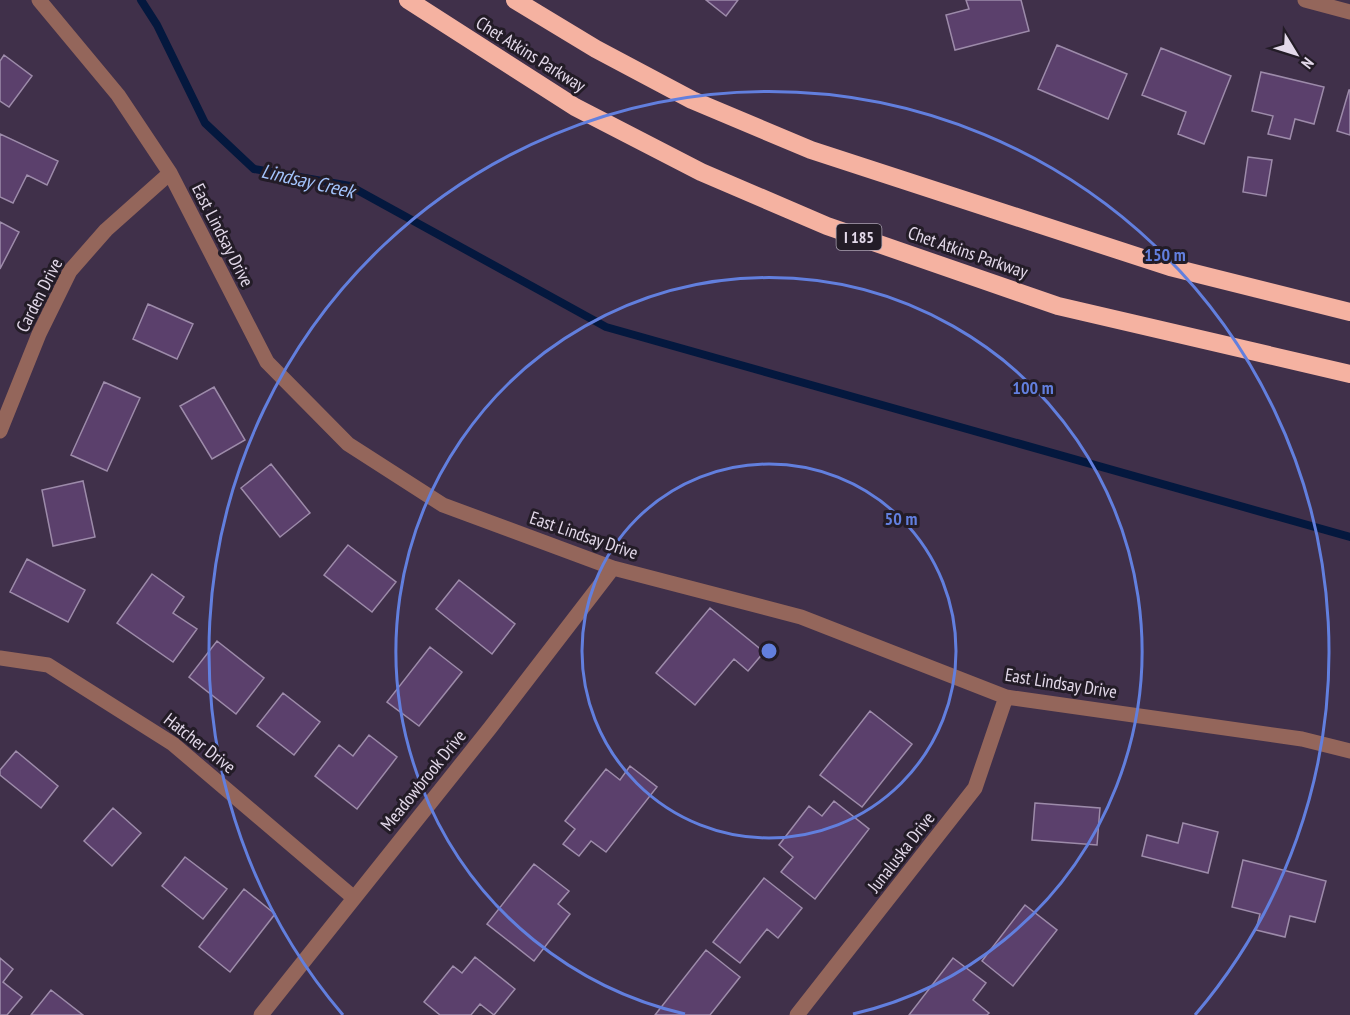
<svg xmlns="http://www.w3.org/2000/svg" width="1350" height="1015" viewBox="0 0 1350 1015" font-family="'PT Sans Narrow',sans-serif">
  <style>
    .lines { fill: none; stroke-linecap: round; stroke-linejoin: round }
    .stream { stroke: #04183e; stroke-width: 8 }
    .building { fill: #5b406c; stroke: #9d8baa; stroke-width: 1.5 }
    .minor { stroke: #94665b; stroke-width: 15 }
    .highway { stroke: #f5b2a1; stroke-width: 18 }
    .ring { fill: none; stroke: #627fde; stroke-width: 3 }
    .labels { text-anchor: middle; dominant-baseline: central; stroke-width: 6; stroke-linejoin: round; paint-order: stroke }
    .shield { fill: #231c27; stroke: #a9a0b0; stroke-width: 1.5 }
    .shield-label { font-size: 16px; font-weight: bold; fill: #e3d9ea }
    .street-label { font-size: 18px; fill: #e3d9ea; stroke: #231c27 }
    .water-label { font-size: 20px; font-style: italic; fill: #a3c4fc; stroke: #231c27 }
    .centre { fill: #627fde; stroke: #231c27; stroke-width: 3 }
    .ring-label { font-size: 18px; text-anchor: middle; font-weight: bold; fill: #627fde; stroke: #231c27; stroke-width: 6; stroke-linejoin: round; paint-order: stroke }
  </style>
  <rect width="100%" height="100%" fill="#40304a"/>
  <g class="lines">
    <path class="stream" d="M141,0L157,25L205,123L254,169L350,186L606,327L1350,537"/>
  </g>
  <path class="building" d="M706,0H738L726,16Z
    M966,0H1021L1029,31L955,50L946,15L969,9Z
    M1057,45L1127,74L1108,119L1038,89Z
    M1161,48L1231,76L1204,144L1178,134L1186,112L1142,95Z
    M4,55L32,76L9,107L0,101V61Z
    M1261,72L1324,87L1314,124L1295,119L1290,139L1268,134L1273,116L1252,111Z
    M1349,90H1350V135L1337,131Z
    M0,134L58,161L47,185L27,175L13,203L0,197Z
    M1248,157L1272,160L1266,196L1243,192Z
    M0,222L19,232L0,269Z
    M148,304L193,324L177,359L133,339Z
    M104,382L140,398L107,471L71,455Z
    M214,387L245,440L212,459L180,406Z
    M271,464L310,513L280,537L241,488Z
    M83,481L95,537L53,546L42,490Z
    M348,545L396,582L372,612L324,575Z
    M27,559L85,590L68,622L10,592Z
    M152,574L184,597L173,613L197,629L173,662L117,623Z
    M459,580L515,624L492,654L436,609Z
    M710,608L764,652L748,671L734,659L695,705L656,673Z
    M217,641L264,678L236,714L189,677Z
    M430,647L462,672L419,726L387,702Z
    M283,693L320,722L294,755L257,726Z
    M870,711L912,744L862,807L820,775Z
    M369,735L397,757L357,809L315,776L339,745L353,756Z
    M16,751L58,786L41,808L0,775V770Z
    M630,766L657,787L606,852L591,841L579,856L563,844L575,829L565,821L606,769L620,780Z
    M834,801L869,829L815,899L781,872L793,857L779,845L809,806L822,816Z
    M1035,803L1100,808L1097,845L1032,840Z
    M113,808L141,833L112,866L84,841Z
    M1183,823L1218,832L1208,873L1142,856L1147,835L1178,843Z
    M185,857L227,889L203,919L162,886Z
    M1243,860L1326,881L1315,922L1290,916L1285,937L1256,930L1260,914L1232,907Z
    M534,864L569,891L558,904L570,914L534,961L487,924Z
    M764,878L802,908L778,938L767,929L740,963L713,942Z
    M244,889L275,914L230,972L199,947Z
    M1025,905L1057,930L1013,986L982,961Z
    M706,950L740,977L710,1015H655Z
    M475,957L515,989L494,1015L480,1004L471,1015H440L424,1002L453,966L462,973Z
    M0,958L13,969L3,982L22,997L7,1015H0Z
    M953,958L986,983L973,1000L989,1013L987,1015H909Z
    M51,990L83,1015H31Z"/>
  <g class="lines">
    <path class="minor" d="M39,0L118,95L170,173L267,362L348,444L443,505L613,568L801,617L1006,697L1302,739L1350,751
      M1305,0L1350,12
      M0,431L39,334L70,271L106,230L170,173
      M0,658L48,665L173,744L354,898
      M261,1015L490,728L613,568
      M797,1015L975,788L1006,697"/>
    <path class="highway" d="M408,0L575,107L701,172L827,226L1058,306L1350,374
      M515,0L596,49L692,100L811,150L1170,267L1350,312"/>
  </g>
  <g class="ring">
    <circle cx="769" cy="651" r="187"/>
    <path d="M685 1014A373 373 0 1 1 853 1014"/>
    <path d="M343 1015A560 560 0 1 1 1195 1015"/>
  </g>
  <g class="labels">
    <rect class="shield" x="836.5" y="224" width="45" height="26" rx="4.5"/>
    <g class="shield-label">
      <text x="859" y="237">I 185</text>
    </g>
    <g class="street-label">
      <text transform="translate(531 54) rotate(32)">Chet Atkins Parkway</text>
      <text transform="translate(223 235) rotate(63)">East Lindsay Drive</text>
      <text transform="translate(968 252) rotate(19)">Chet Atkins Parkway</text>
      <text transform="translate(39 295) rotate(-63)">Carden Drive</text>
      <text transform="translate(584 535) rotate(19)">East Lindsay Drive</text>
      <text transform="translate(1061 683) rotate(9)">East Lindsay Drive</text>
      <text transform="translate(200 743) rotate(38)">Hatcher Drive</text>
      <text transform="translate(423 780) rotate(-51)">Meadowbrook Drive</text>
      <text transform="translate(901 852) rotate(-52)">Junaluska Drive</text>
    </g>
    <g class="water-label">
      <text transform="translate(308 181) rotate(13)">Lindsay Creek</text>
    </g>
  </g>
  <circle cx="769" cy="651" r="9" class="centre"/>
  <g class="ring-label">
    <text x="1165" y="261">150 m</text>
    <text x="1033" y="394">100 m</text>
    <text x="901" y="525">50 m</text>
  </g>
  <g transform="translate(1296 54) rotate(128)" stroke="#231c27" stroke-width="4.5" paint-order="stroke">
  <path d="M0-4.5L10 22L0 15L-10 22Z" fill="#e3d9ea"/>
  <text y="-9" font-size="16" font-weight="bold" text-anchor="middle" fill="#e3d9ea">N</text>
  </g>
</svg>
